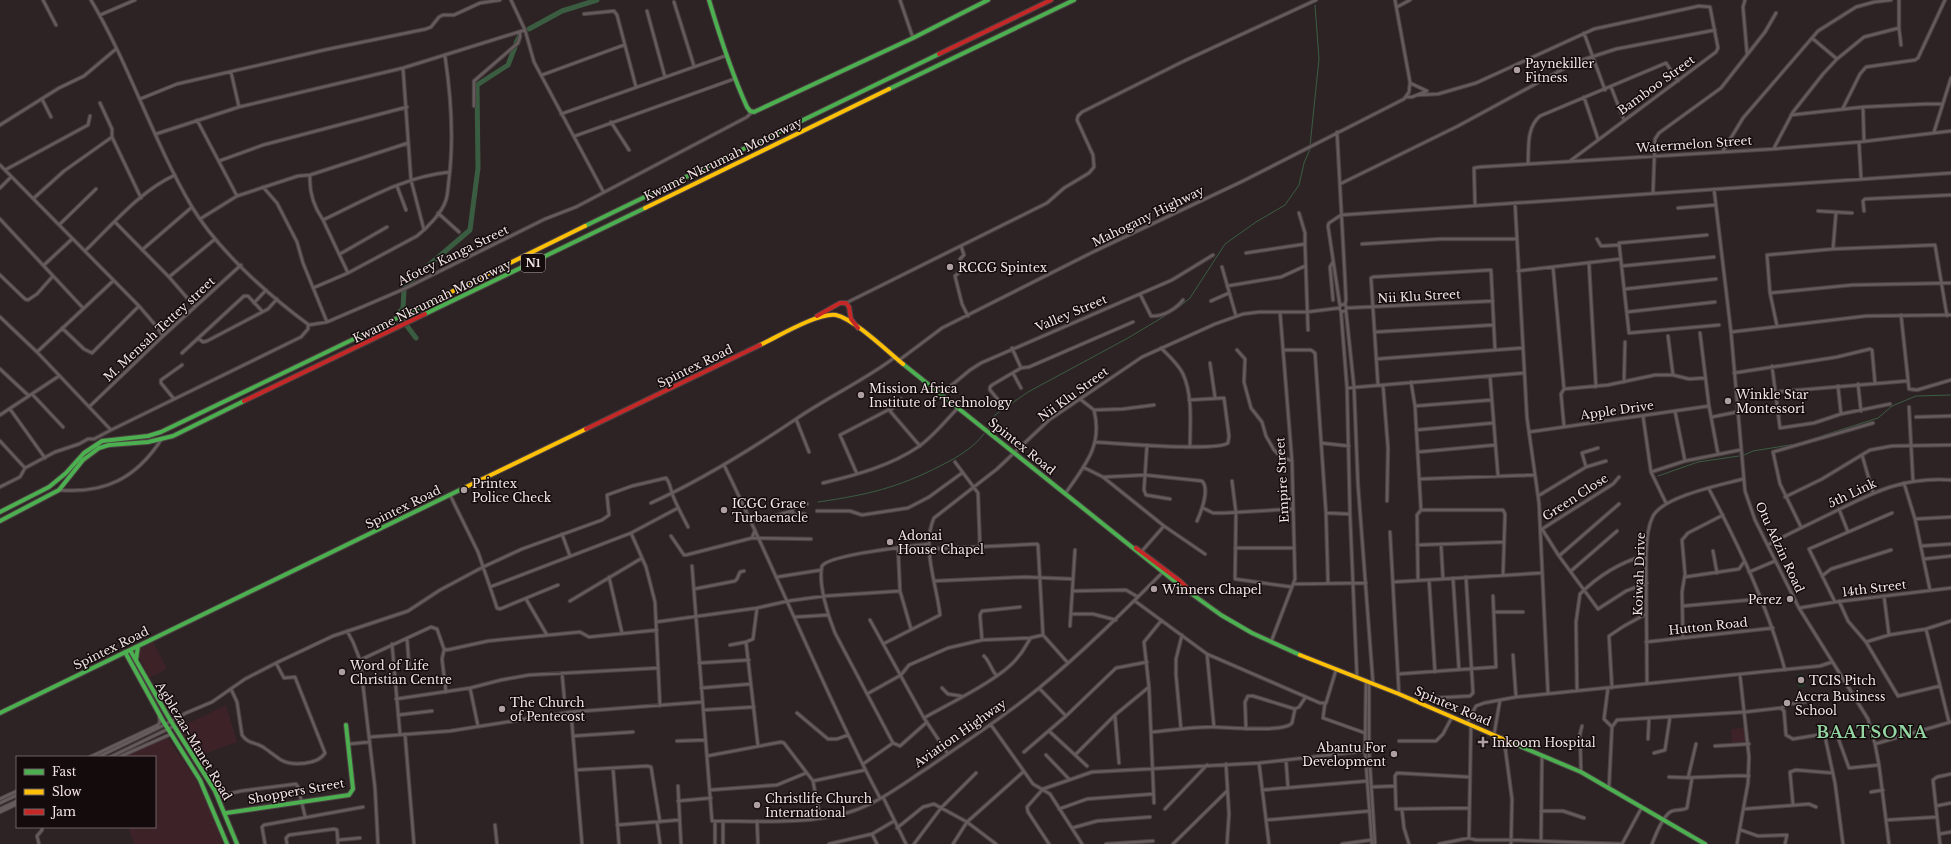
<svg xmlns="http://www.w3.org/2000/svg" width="1951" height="844" viewBox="0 0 1951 844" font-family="'Libre Baskerville',serif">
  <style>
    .built { fill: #3d2327 }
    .green { fill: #203324 }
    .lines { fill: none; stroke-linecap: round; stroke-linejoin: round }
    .stream { stroke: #3a5d42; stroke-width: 1 }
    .river { stroke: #3a5d42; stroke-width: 5 }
    .street-casing { stroke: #4a4041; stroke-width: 4.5 }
    .fast-casing { stroke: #4a4041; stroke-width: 6 }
    .slow-casing { stroke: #4a4041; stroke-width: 6 }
    .jam-casing { stroke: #4a4041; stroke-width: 6 }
    .street { stroke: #655b5c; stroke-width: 2.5 }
    .fast { stroke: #4caf50; stroke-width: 4 }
    .slow { stroke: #ffc107; stroke-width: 4 }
    .jam { stroke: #c62828; stroke-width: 4 }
    .poi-dot { fill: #aea0a1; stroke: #140b0c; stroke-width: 1.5 }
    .labels { text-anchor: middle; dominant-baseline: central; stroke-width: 3; stroke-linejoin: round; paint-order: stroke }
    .shield { fill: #140b0c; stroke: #b0a3a4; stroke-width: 1 }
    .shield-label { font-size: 11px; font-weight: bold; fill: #f3e4e5 }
    .poi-label { font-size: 12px; fill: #f3e4e5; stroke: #140b0c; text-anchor: start }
    .street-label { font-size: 12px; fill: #f3e4e5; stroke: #140b0c }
    .district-label { font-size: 16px; font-weight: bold; letter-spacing: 1px; fill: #93d6a2; stroke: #140b0c }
  </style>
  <rect width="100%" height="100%" fill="#2e2324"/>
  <path class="built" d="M153,642L167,669L149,678L138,654L139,650Z
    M226,705L237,742L198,756L179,728Z
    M1745,728L1746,744L1732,745L1731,729Z
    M167,737L196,780L213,816L223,844H134L128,827H155V757H123Z"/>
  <path class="green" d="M1797,674H1803L1805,687H1798Z"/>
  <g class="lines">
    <path class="stream" d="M1310,146L1319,59L1315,5
      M988,428L995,415L1028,392L1128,338L1178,308L1190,298L1225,244L1256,222L1285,205L1299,185L1304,163L1310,149
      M1744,455L1753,451L1796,444L1878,418L1892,406L1916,396L1951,395
      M1658,476L1698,462L1739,456
      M818,502C866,495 898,488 942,465C958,457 973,448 984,434"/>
    <path class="river" d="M529,29L562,11L597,0
      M516,43L519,37
      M416,338L398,314L403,308L404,290L408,283L470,230L478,168L477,85L508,65L515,47"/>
    <defs>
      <path id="street" d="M43,0L56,25
        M91,0C130,66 153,141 192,207C218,250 268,295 309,325
        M511,0L525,30L534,62L603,191
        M900,0L913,38
        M1745,0L1743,7L1747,53
        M674,2L694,66
        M1397,7L1410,0
        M647,11L665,77
        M584,14L614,11L617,15L636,87
        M100,15L135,0
        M1899,28L1901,45
        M1584,33L1605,90
        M1812,38L1837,59
        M403,68L411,180L424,230
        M231,72L239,107
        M542,75L624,45
        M1410,83L1427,91
        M1611,87L1624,120
        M1418,95L1438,94L1476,83L1594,29L1699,6L1710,7L1718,48L1716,52L1570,161
        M1406,97H1412L1427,91
        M1584,97L1598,139
        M42,99L51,117
        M140,99L177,84L324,50L426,29L431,27L439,17L443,15H454L480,3L500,0
        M100,103L112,129V137
        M474,106V81L518,43L520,37V32
        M1863,107L1864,141
        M1843,108L1860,74L1866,67L1915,60L1918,58L1945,0
        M561,114L725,56
        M1791,115L1863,107L1925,104H1942
        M197,120L237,196
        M611,122L629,150
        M0,125L59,88L84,76L116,49
        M1337,132L1345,279L1346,300L1345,305
        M1934,132L1951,78
        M156,134L239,107L403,68L525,30
        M575,136L734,79
        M1859,142L1861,178
        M1774,148L1793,112L1823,74L1837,59L1864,37L1899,28V0
        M1723,151L1743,118L1818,31L1856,7L1874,2L1891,0
        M219,161L263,145L407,107
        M1528,164C1529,148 1526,128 1540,116L1666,63L1678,81
        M0,165L139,306L157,327L163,336
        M5,170L88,125L90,116
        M310,175C309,191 314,207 323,220L348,273
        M1340,184L1458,126L1576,62L1616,49L1715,30
        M397,186L406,210
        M263,187L277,203L297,242L303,263L327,322
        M0,188L11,177
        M1714,189L1731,332L1745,491L1755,520L1799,608L1868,719L1875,744L1879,765L1889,844
        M1653,193L1655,139L1659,133L1721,88L1765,32L1776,13
        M34,198L64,171L112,137L141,198
        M1515,203L1527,418L1539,503L1548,693
        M1475,205L1474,168L1480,167L1773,149L1859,142L1951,131
        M1678,208L1715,205
        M1818,211L1852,213
        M1864,211L1863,201L1865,199L1951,195
        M438,213L459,232
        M1299,213L1305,233V244
        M0,219L83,308
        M200,219L237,196L298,176L310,175L408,143
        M323,220C363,201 405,176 450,172
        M115,222L169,277L195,307
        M60,224L96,189
        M1707,235L1619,243L1629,333L1719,325
        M1597,239L1601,246L1619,245
        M1362,244L1440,239H1516
        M961,246L964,255L960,259L962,270L955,276L962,304L968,316
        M1833,249L1836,213
        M142,250L192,207
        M85,251C113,224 140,191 175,175
        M1246,253L1305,244L1308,330
        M340,254L387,227
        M1589,264L1596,387
        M44,265L72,239
        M1622,266L1714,257
        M1222,267L1236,316
        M1553,267L1564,389L1561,394L1564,426
        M1518,271L1620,259
        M0,275L25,299L28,300L37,294L53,276
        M169,277L215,239
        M1227,286L1281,277L1305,266
        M313,288L348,273L417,236C427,228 442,213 446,200C448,194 448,186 449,179C454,139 451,96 445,56
        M1625,289L1716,279
        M1770,293L1852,285L1951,283
        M1140,294L1151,316C1163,317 1176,309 1183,300
        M1333,300L1330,267L1333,262
        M1211,301L1229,293
        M254,303L266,290
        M846,303L1047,203L1064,188L1089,173L1094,167L1093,155L1077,120L1078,116L1082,112L1184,61L1316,0
        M1339.5 308a3.5 3.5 0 1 1 7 0a3.5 3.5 0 1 1-7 0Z
        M1340,306L1328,226L1329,223L1341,215L1951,173
        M1346,308L1493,301
        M1346,311L1354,387L1358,485L1373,683
        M1341,312L1347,388L1350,514L1357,678
        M1627,312L1715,302
        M1901,315L1909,389L1917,390L1951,380
        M0,317L37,352L111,430L301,337L308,329V325
        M309,325L327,322L404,289L545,219L576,207L747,117L752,112
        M1777,326L1770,293L1767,255L1833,249L1935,245L1947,316
        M62,328L84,349L92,353L139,306
        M1375,332L1493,325
        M1731,332L1866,316L1951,315
        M1700,333L1709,406L1718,454
        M1668,336L1673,375
        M198,338L203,342L207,341L268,309L277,299
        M1012,348L1021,368
        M1161,348C1169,356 1179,365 1183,374C1193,396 1190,424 1190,446
        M1237,350L1245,359L1244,382L1251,408L1262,422L1266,436L1274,450L1280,456L1292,461
        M1284,350H1311L1315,353L1326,513L1328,583
        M37,352L113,281
        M182,353L244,296H248L262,311
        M1376,359L1522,348
        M898,361L942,328L1093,252L1243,181L1404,99L1409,92L1410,82L1395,0
        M1210,363L1215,397
        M1772,366L1780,428L1814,423L1841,414L1890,404
        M0,369L29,396
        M1013,373L1021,388
        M1734,373L1837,357L1870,349L1872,350L1875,383
        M1490,376L1498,476
        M1411,382L1415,406L1421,510L1417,515L1418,580
        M1624,382L1625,342
        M1858,384L1861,411
        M1378,385L1371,278L1373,277L1491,270L1495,350
        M1383,385L1388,448L1387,501
        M1838,386L1841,414
        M1347,388L1524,373
        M1564,389L1608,385L1655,375H1673L1689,379L1705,378
        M1776,392L1907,381
        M32,394L63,427
        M941,394L970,370L981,363L1172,280L1213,255
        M174,399L161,383V380L182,365
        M901,399L890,411L920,446
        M1000,402L990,390V387L992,385L1021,368L1029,367L1133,322
        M1415,406L1491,400
        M89,407L163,336L241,265
        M1909,407L1913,481
        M10,409L45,458
        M1094,410L1123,409L1154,405
        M1675,411L1685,461
        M0,415L59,376
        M1643,416L1651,472L1666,503
        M1712,417L1737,412
        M1916,417L1951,416
        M796,419L809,452
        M1416,430L1493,423
        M1529,432L1709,406
        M0,441L25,468
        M1095,442C1116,443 1216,452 1228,443L1229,436L1224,398L1189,400
        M1321,443L1349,446
        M1147,445L1144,490L1146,495L1170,499
        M1418,452L1495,445
        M1862,455L1873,493
        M955,462L978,493L980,547
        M724,465C778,575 823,690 880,798
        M1083,467L1103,477L1164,526L1205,554
        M1586,467L1606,461
        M1651,472L1685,461L1740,450
        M857,474L840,435L890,409
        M1104,477L1145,475L1202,481C1210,489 1201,512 1197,521
        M1420,479L1534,475
        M1232,481L1236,513L1235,579L1292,587
        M823,483C856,475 890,466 918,447C933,437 945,421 958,408
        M1904,483L1915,519L1930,590
        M0,487L20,477L25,468L55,452L79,444L88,439H94L111,430
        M1709,489C1739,546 1768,607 1785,670
        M59,490C105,494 136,478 161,440
        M1065,494C1085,465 1103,446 1094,410L1080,399
        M450,495L478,552L490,587L631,533L678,508
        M1538,496L1586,467L1582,453L1598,448
        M1785,497L1822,479L1870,450L1892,446L1951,445
        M651,503C702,480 750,450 796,419C828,397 863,381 894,358
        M1203,508L1213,513H1224L1292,509
        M1839,509L1848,532
        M1421,510H1503L1505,514L1503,575
        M817,511H850L862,515L908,508L929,497L962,473
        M1326,513L1350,514
        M805,514H794L792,511L793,508L807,504
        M1915,519L1951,517
        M752,522L792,511
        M1801,527L1780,484L1773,452L1873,423
        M1542,529L1559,556L1598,609L1626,591L1647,583
        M1542,529L1613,484L1619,477
        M1390,532L1399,694
        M631,533L646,567L655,602L660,706
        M562,534L570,556
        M671,536L684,555H686L752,538L811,539
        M752,538L755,530
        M1441,544L1443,579
        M1417,545L1504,542
        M1768,545C1791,532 1816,521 1840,509C1878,490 1906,477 1951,480
        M1921,546L1951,544
        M898,547L900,591
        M1235,548H1294
        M930,549L1037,544L1038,545L1043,635L1068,663
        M1142,551L1164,526
        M1713,551L1717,573
        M1559,556L1619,504
        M1924,559L1951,556
        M692,566L712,821C758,821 806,825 850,812C879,803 904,783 929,767C966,741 1004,717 1039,688C1083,652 1123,612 1163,572
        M1571,571L1617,531
        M1749,572L1775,561
        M1822,576L1831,569L1891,550
        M609,577L622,633
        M777,577L821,570
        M1685,577L1739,569L1744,562
        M1453,578L1459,670
        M1429,580L1435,672
        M934,581L1025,577L1073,579
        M1393,582L1541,573
        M1294,584L1366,583
        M490,587L497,608L500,609L558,585
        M694,589L735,581L737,579L740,572L744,571
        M1073,591L1126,590L1138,597
        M1884,596L1889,635
        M526,599L547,635
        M570,601L642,558
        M1135,601L1207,654L1320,703H1326L1336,670
        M1839,601L1848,621L1866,642
        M1835,602L1809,549L1892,513
        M1683,606L1760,599
        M1799,608L1835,602L1951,588
        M1494,612H1523
        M1071,614H1093L1116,620
        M795,617L828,615
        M870,620L924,718L948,754
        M656,622L757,608L788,601L825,596L900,591L911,629
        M1070,626L1075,550
        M1926,629L1949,722
        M347,631L353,642L360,660L375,788L378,844
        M407,638L409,665
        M1683,638L1682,592L1685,574L1682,540L1688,533L1723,515
        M982,640L980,615L982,611L1020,607
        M746,642L758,746
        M1271,642L1295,579L1292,461L1280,312
        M1646,642L1773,628
        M392,644L400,734
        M883,644L940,615C937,585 921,547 934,518L997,469L1049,420L1142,357L1215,324L1243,314L1259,312H1307L1339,308
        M730,645L746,642L753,639L757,608
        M444,650L442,659L446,692
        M1207,654L1214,727
        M1513,655L1516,697
        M984,656C990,662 991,669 996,675
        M360,660L431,627L437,629L444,649L447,650L488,641L580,632L589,637L657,630
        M699,663L749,660
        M562,673L565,706
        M1398,674L1496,667L1493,596
        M1366,681L1365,751L1372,844
        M1369,682V751L1375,844
        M1647,684L1646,555C1647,542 1647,528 1653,516C1664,496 1721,485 1743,479
        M1940,686L1898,696L1866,642L1889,635L1926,629L1951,621
        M470,688L478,726
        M701,688L751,684
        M942,688L948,694L961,696
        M1039,688L1066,716
        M1608,688L1604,719L1612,727
        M1612,688L1609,636L1624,626L1646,614
        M231,689L237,702L242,735C248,744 255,742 263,747C269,751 275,756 281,760C292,766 318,765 325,753L295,677L284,678L276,663
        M1577,690L1576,622L1580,594C1598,576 1621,562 1646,555
        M867,694L901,675L909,665L948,648L982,640L1030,638L1043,635
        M1434,698L1470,696L1473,693L1466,577
        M396,699L470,688L501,680L529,675L658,668
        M1325,703L1323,718L1365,733
        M1781,708L1784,711L1786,735L1793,739L1836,732L1849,768L1879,765
        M703,710L754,707
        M571,712L582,844
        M797,713L828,739H837L848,735
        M398,715L432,711
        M1115,716L1119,763
        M924,718C948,704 1003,678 1018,657C1023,652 1026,645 1030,639
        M1467,723L1476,706L1484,703L1516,697L1820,666L1832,662
        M991,725L1033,784L1050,794L1082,844
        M1181,729L1176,675V659L1182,635
        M1246,729L1245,702L1248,696H1253L1295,709L1299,707L1305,698
        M1049,731L1087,766
        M1152,732C1172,730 1193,727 1213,727C1228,727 1284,733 1292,723L1295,709
        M1824,732L1835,783L1843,844
        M405,734L414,844
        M1494,735L1500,700
        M573,736L633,732
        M370,737L450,731L571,712L702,702
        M1504,739L1512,799L1511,844
        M1648,739L1649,718
        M677,741L705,740
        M1399,741H1436L1443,734L1452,717
        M893,743L900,746L927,722
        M349,744L370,742
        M1875,744L1951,722
        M1715,746L1749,744
        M1024,752L1066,716L1116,668L1147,662
        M1654,753L1665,750L1670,717
        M1046,755L1069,779
        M1075,755L1115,715L1149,687
        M707,756L781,742L784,743L813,781L865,770
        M90,757L158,725L160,722L159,716
        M98,757L160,727L186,713L212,702L245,679L276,663L333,636L408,611L440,590L483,567L522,549L602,520L609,515L607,495L632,486L666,478C671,484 670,489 673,496C677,506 683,517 688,527
        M110,757L174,726
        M119,757L171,734
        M1286,760L1288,788
        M1259,763L1269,844
        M863,764L893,743L835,633C828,616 818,584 822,566C830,554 912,546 929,544
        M1226,764L1229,814L1227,844
        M613,768L619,844
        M576,770L647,766L651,767L660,822
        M1581,772L1580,734L1582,726
        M1669,777C1696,779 1722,775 1749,776
        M1688,778L1696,744
        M813,781L820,818
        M678,786L681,844
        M1371,787L1395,786
        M1609,787L1612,727L1617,720L1745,712L1781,708L1789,704L1805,702
        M710,790L777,785L806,773
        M1262,790L1367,781
        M1871,792L1883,790
        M218,796L241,791L296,784L298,787L305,816
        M883,797L906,844
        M0,799L17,791
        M678,801L711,798
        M0,803L17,795
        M1154,803L1149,687L1144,642L1161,621
        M1793,805L1790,772L1796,770L1833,773
        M1936,806L1951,803
        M1469,808L1396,809L1395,776L1397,773L1469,777
        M0,809L17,801
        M1059,809L1087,799L1153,794
        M1165,809L1207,765
        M1744,809L1809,804L1816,807
        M1402,810L1404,828L1409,844
        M1541,811H1563L1584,818
        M0,812L17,804
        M1266,820L1370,811
        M1887,820L1937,817
        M757,821L758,844
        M657,822L660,844
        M495,825L497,844
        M617,825L679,820
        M897,828L923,807L934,804L967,822L996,844
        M1072,828L1097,821L1150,817
        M1741,830L1758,836L1787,835L1785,844
        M872,834L877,844
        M1939,834L1951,832
        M1469,838L1471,725
        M338,840L360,838
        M1541,840L1542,755
        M39,844L37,836L42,830V827
        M265,844L262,827L264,825L363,807
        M287,844L286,838L289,835L334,829L337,830L338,844
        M715,844V821
        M723,844V821
        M829,844L872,834L894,821
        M914,844L941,808L976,773
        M953,844L967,822L1023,772
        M1049,844L1028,812L1027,807L1043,789L1092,772L1259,763L1365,751
        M1106,844L1153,841
        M1173,844L1227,791
        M1342,844L1371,840
        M1439,844L1469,838L1476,840H1511L1622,844
        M1622,844L1642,807
        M1652,844C1655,836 1664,814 1672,811C1677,809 1682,811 1687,808L1692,778
        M1737,844L1748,783L1749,757L1740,675
        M1940,844L1933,780L1937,777L1951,774"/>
      <path id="fast" d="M709,0C720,37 731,72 747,107L750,111L754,112L913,38L988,0
        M889,89L1074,0
        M585,226L939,54
        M425,314L645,208
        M903,364L1178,584L1221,615L1252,633L1300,655
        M0,512L49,487L66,473L84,453L102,441L148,436L161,432L443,296
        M0,521L59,490L83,460L99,448L109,445L148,442L173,436L244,401
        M130,650L169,718L215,791L237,844
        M125,652L163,721L200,780L227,844
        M136,660L138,646
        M0,713L466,487
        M1510,742L1581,772L1705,844
        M226,813L349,795L353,789L346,725"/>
      <path id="slow" d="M645,208L889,89
        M443,296L585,226
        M760,345C777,337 819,312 836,315C854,319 888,352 903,364
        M466,487L586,429
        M1300,655L1399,694L1510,742"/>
      <path id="jam" d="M939,54L1051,0
        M817,316L840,303H846L849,307L851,319L858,328
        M244,401L425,314
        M586,429L760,345
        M1136,548L1180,581L1190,591"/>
    </defs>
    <use href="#street" class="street-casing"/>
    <use href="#fast" class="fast-casing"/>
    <use href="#slow" class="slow-casing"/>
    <use href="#jam" class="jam-casing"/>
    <use href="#street" class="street"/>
    <use href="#fast" class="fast"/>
    <use href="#slow" class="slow"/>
    <use href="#jam" class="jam"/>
  </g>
  <g class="poi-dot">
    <circle cx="1517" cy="70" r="4"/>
    <circle cx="950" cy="267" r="4"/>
    <circle cx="861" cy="395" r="4"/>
    <circle cx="1728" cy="401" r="4"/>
    <circle cx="464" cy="490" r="4"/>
    <circle cx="724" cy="510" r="4"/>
    <circle cx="890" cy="542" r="4"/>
    <circle cx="1154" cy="589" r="4"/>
    <circle cx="1790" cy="599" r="4"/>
    <circle cx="342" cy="672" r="4"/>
    <circle cx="1801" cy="680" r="4"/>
    <circle cx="1787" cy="703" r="4"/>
    <circle cx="502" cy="709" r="4"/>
    <path d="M1481 736h4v4h4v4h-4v4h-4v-4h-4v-4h4z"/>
    <circle cx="1394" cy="754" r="4"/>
    <circle cx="757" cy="805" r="4"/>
  </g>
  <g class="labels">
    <rect class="shield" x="521" y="254" width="24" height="18" rx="3"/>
    <g class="shield-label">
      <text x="533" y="263">N1</text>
    </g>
    <g class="poi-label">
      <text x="1525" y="63">Paynekiller<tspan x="1525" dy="14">Fitness</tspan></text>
      <text x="958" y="267">RCCG Spintex</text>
      <text x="869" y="388">Mission Africa<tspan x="869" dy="14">Institute of Technology</tspan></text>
      <text x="1736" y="394">Winkle Star<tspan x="1736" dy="14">Montessori</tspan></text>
      <text x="472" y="483">Printex<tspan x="472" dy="14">Police Check</tspan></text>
      <text x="732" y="503">ICGC Grace<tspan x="732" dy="14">Turbaenacle</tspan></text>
      <text x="898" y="535">Adonai<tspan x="898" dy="14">House Chapel</tspan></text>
      <text x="1162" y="589">Winners Chapel</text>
      <text x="1782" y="599" text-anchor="end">Perez</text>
      <text x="350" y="665">Word of Life<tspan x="350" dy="14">Christian Centre</tspan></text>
      <text x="1809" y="680">TCIS Pitch</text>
      <text x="1795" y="696">Accra Business<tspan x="1795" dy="14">School</tspan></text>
      <text x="510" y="702">The Church<tspan x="510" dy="14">of Pentecost</tspan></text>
      <text x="1492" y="742">Inkoom Hospital</text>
      <text x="1386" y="747" text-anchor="end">Abantu For<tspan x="1386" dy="14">Development</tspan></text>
      <text x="765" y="798">Christlife Church<tspan x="765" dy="14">International</tspan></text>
    </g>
    <g class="street-label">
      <text transform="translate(1656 85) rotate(-36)">Bamboo Street</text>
      <text transform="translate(1694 144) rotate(-4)">Watermelon Street</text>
      <text transform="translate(723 159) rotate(-26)">Kwame Nkrumah Motorway</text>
      <text transform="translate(1148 216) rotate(-26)">Mahogany Highway</text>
      <text transform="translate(453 255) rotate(-26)">Afotey Kanga Street</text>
      <text transform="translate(1419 296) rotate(-3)">Nii Klu Street</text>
      <text transform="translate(432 301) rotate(-26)">Kwame Nkrumah Motorway</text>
      <text transform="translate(1071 313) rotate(-23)">Valley Street</text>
      <text transform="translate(159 329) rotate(-43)">M. Mensah Tettey street</text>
      <text transform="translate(695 366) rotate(-26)">Spintex Road</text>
      <text transform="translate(1073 394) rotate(-36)">Nii Klu Street</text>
      <text transform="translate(1617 410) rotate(-8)">Apple Drive</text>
      <text transform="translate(1022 446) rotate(39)">Spintex Road</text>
      <text transform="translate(1282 480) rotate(-93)">Empire Street</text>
      <text transform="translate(1852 493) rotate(-25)">5th Link</text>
      <text transform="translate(1575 497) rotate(-33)">Green Close</text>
      <text transform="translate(403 507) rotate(-26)">Spintex Road</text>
      <text transform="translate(1780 547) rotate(65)">Otu Adzin Road</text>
      <text transform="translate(1639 574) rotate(-88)">Koiwah Drive</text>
      <text transform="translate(1874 588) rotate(-7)">14th Street</text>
      <text transform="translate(1708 626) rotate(-6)">Hutton Road</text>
      <text transform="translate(111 648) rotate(-26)">Spintex Road</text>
      <text transform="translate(1453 706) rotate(23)">Spintex Road</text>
      <text transform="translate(960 733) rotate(-35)">Aviation Highway</text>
      <text transform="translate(194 741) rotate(59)">Agblezaa-Manet Road</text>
      <text transform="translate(296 791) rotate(-10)">Shoppers Street</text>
    </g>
    <g class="district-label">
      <text x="1872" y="732">BAATSONA</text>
    </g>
  </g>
  <rect x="16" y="756" width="140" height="72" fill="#140b0c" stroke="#6d6263"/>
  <rect x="24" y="769" width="20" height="6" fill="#4caf50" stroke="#6d6263"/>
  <text x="52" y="776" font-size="12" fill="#f3e4e5">Fast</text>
  <rect x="24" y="789" width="20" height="6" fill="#ffc107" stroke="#6d6263"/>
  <text x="52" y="796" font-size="12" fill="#f3e4e5">Slow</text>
  <rect x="24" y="809" width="20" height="6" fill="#c62828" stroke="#6d6263"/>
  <text x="52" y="816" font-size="12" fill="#f3e4e5">Jam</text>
</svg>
